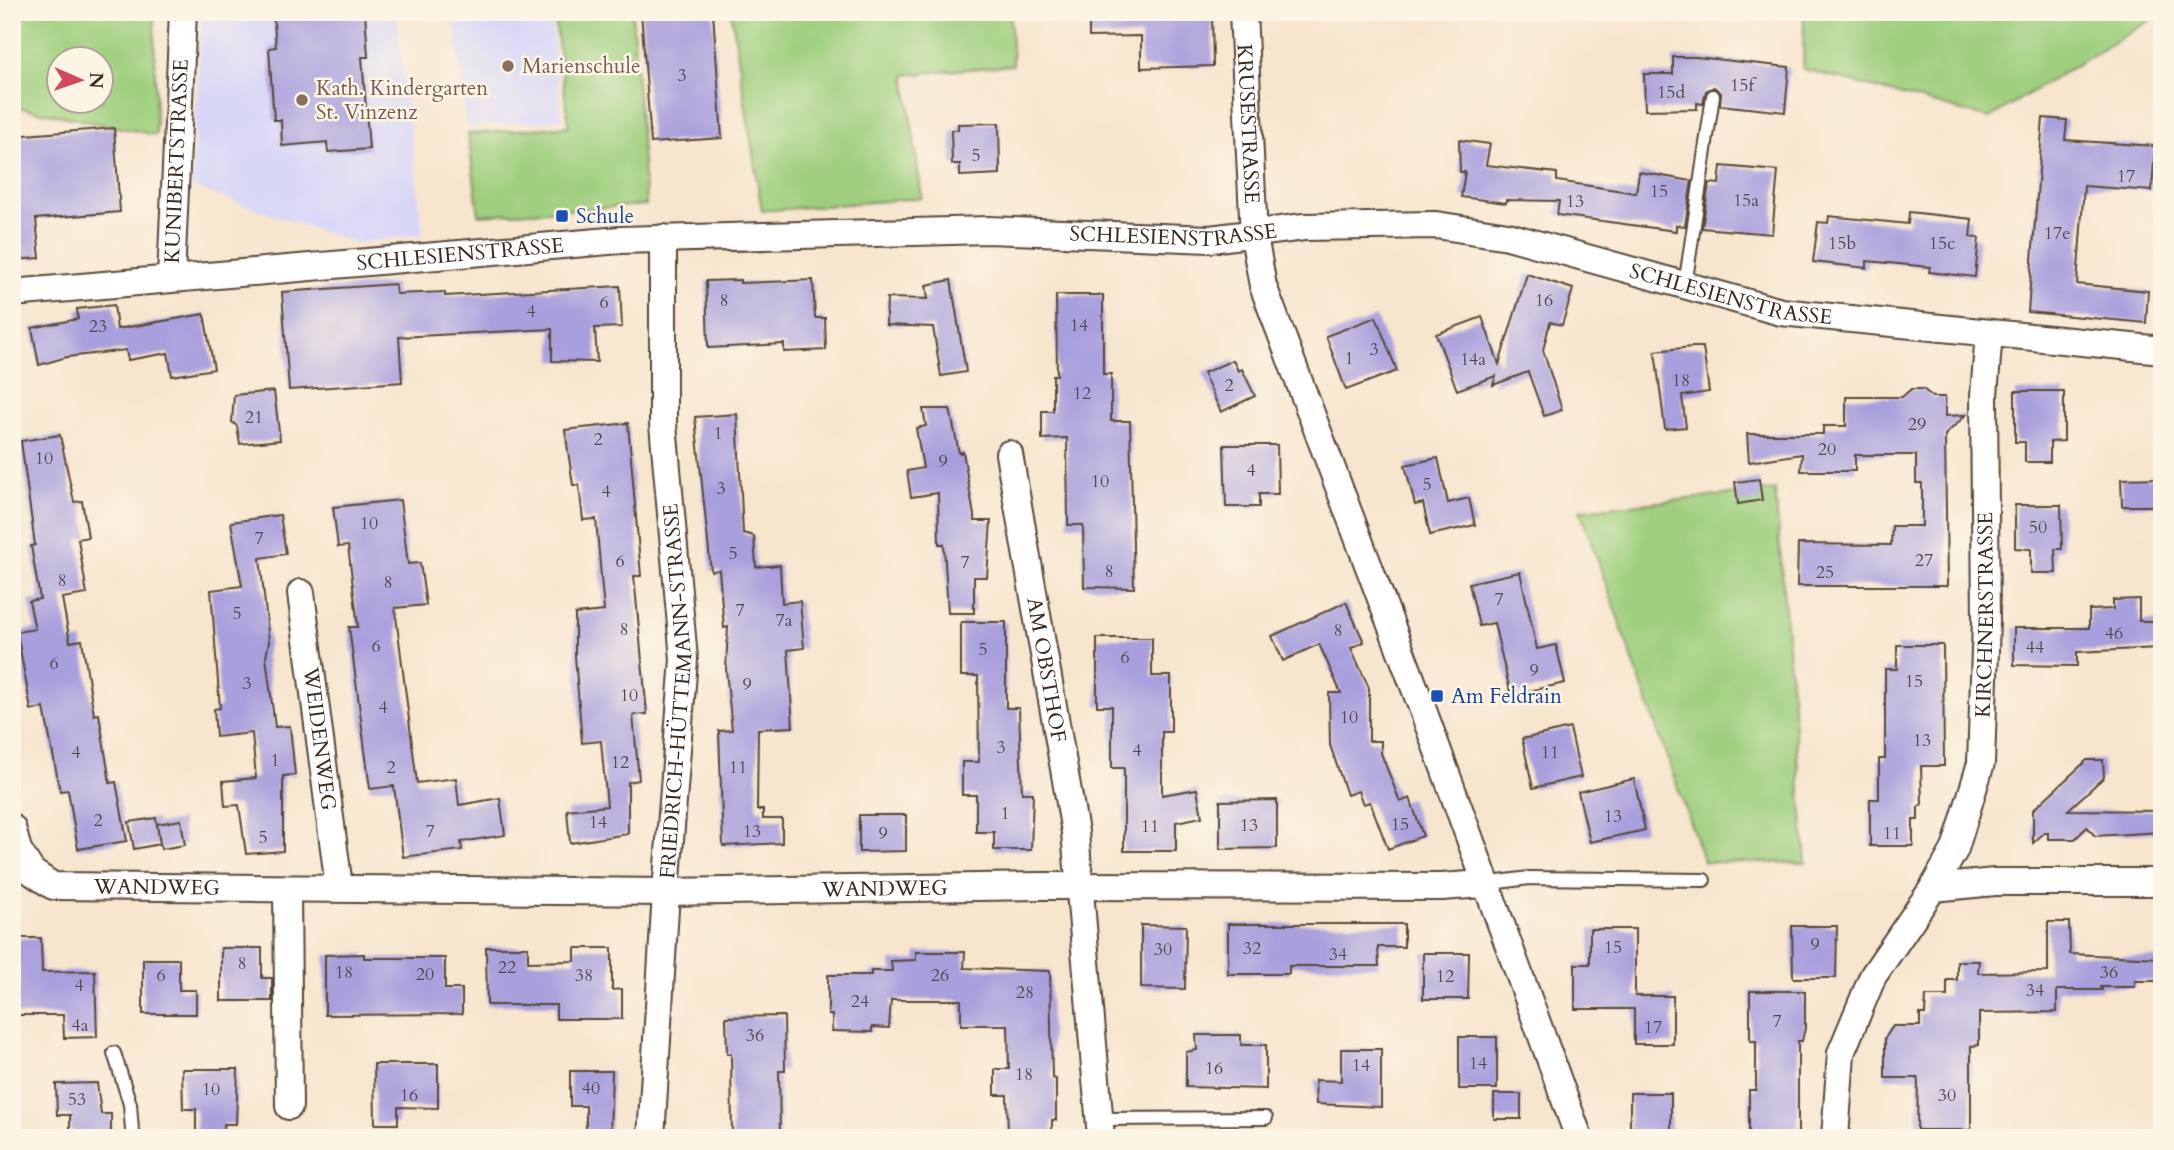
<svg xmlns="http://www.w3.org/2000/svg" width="2174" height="1150" viewBox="0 0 2174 1150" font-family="Cardo,serif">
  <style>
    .built { fill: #d8d7f8 }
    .green { fill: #9fcf7e; stroke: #6d7c4e; stroke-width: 2; fill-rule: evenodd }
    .building { fill: #a89fdd }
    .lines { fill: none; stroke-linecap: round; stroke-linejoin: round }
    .service-casing { stroke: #574638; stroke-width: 16 }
    .minor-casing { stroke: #574638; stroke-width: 30 }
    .service { stroke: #fff; stroke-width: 12 }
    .minor { stroke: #fff; stroke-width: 26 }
    .education-dot { fill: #8d6e63; stroke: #fcf5e5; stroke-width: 2.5 }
    .transit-dot { fill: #1a4fb4; stroke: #fcf5e5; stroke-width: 2.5 }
    .labels { text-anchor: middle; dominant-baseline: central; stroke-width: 5; stroke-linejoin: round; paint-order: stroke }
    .number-label { font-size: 18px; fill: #56474e }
    .education-label { font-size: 21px; fill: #785e54; stroke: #fcf5e5; text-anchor: start }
    .street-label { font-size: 21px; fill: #3b2a1e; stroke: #fcf5e5 }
    .transit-label { font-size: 21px; fill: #164399; stroke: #fcf5e5; text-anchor: start }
  </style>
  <rect width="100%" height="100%" fill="#fcf5e5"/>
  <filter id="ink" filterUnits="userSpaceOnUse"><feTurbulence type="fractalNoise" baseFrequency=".0143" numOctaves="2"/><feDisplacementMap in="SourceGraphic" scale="14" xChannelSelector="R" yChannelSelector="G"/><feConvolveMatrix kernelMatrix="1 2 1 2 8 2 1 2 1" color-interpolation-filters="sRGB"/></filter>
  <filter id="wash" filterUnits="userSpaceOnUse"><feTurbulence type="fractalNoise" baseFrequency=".00686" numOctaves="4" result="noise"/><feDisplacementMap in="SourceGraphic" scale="28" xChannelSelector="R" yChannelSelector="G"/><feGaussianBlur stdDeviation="1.57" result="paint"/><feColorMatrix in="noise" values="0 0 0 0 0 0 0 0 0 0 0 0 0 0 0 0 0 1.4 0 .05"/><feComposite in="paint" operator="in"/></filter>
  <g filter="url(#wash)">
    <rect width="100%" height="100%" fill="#f7e5ce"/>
    <path class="built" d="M201,12H396L423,234L356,243L192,187Z
      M453,12H551L562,120L466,127Z"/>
    <path class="green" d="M12,12H154L156,135L12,106ZM60,60H102V102H60Z
      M554,12H632L646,205L479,215L468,134L569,126Z
      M731,12H1010L1013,65L905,75L922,198L762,211Z
      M1804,12H2162V13L1989,118L1803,69Z
      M1775,490L1806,863L1704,862L1580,510Z
      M1225,1130V1138H1145V1131Z"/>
    <g id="blocks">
      <path class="building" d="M273,12H365L368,57H362L369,149L328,152L327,142L282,146L281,120H274L269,48L276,47Z
        M641,12H713L722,138L651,143Z
        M1089,12H1212L1213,66L1141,68V36L1089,37Z
        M1673,57H1696L1789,67L1785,112L1720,105L1721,93L1714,87L1706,91L1703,104L1697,103V109L1645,110L1644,74H1673Z
        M2043,118L2067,120L2065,140L2155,146L2152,191L2084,186L2077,284L2148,291L2146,323L2028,312Z
        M999,123L1000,174L960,176V164H952L951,130H958V124Z
        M114,128L120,212L36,219L40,258L12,260V136Z
        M1459,140L1490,144L1486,165L1557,173V181L1636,193L1639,172L1692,181L1685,226L1676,225V231L1557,215L1559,201L1506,200V203L1461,197L1465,172H1460Z
        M1721,166L1778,171L1772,234L1702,228L1709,183L1719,184Z
        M1909,212L1972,219L1970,237L1979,238L1975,277L1929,272L1930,267L1867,261V268L1813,262L1818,222L1828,223L1829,216L1908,224Z
        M1527,274L1573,289L1562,325L1550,322L1543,350L1562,410L1544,416L1528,372L1493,385L1496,376L1457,390L1436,334L1482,317L1499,364Z
        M740,280V283L813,280L815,318H825L826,350L784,352V344L708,348L706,281Z
        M951,280L966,372L941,376L933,327L886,325L887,298L928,299L926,285Z
        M395,284L396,294L445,292V296L620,286L622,327L595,328L597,362L552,361V329L399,337L402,382L289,390L282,292Z
        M1056,295H1103V374H1111V421H1130L1134,588L1084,587L1083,525H1068L1067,438L1042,439V411H1053V375H1057Z
        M114,305L117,329L204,314L214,369L172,376L168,353L128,360L126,350L67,357L39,365L32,328L78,319L77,309Z
        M1376,317L1397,371L1346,390L1326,336Z
        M1692,347H1703L1709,392L1682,396L1686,427L1665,429L1655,351Z
        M1233,360L1238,371L1242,369L1255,396L1221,412L1203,373Z
        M1911,389H1923L1933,397H1945V416L1966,415L1945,435L1947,586H1797L1798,544L1891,545L1892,526H1922V483H1916V455H1855V471H1801L1802,454L1749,462L1747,434H1823V426H1846V397H1902Z
        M274,391L280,440L240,444L237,426L232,422L234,395Z
        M2015,391H2064V441L2050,442V462H2025V442H2015Z
        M923,409H950L959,453L963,452L975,521H991L987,577H974V613H948L944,544H939L938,493L911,497L907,471L923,468L916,428L926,426Z
        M737,414L743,533L754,536L756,567L780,565L782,603L800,601L804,648L788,650L793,727L758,729L757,810H763V819H782V843L723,846L719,731L732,730L726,669L728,627L724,628L719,570L711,571L695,417Z
        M628,423L641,576H634L647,714L633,715L639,780L628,782V834L570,843L567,810L607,806L601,741L582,743L575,656V614L604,611L596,519L583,520L579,485H573L565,430Z
        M60,435L74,502L82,501L88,537L78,539L87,594L62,598L70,642L82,640L94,715L99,714L110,783L116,782L127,841L78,849L68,790L60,791L44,708L31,710L17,632L35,629L29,601L40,599L31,546L35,545L21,441Z
        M1224,445H1277L1278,494H1259V507H1226Z
        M1438,458L1448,503L1469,498L1475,525L1430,535L1423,503L1415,505L1405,465Z
        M2162,478V506H2122L2121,479Z
        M1759,479L1762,500L1738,504L1735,482Z
        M400,500L408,564L420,563L426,605L395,608L417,783L456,778L459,805L500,798L505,835L461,842L462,850L403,857L394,786L370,789L349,627H358L348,546L338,547L333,507Z
        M2015,505H2061L2062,549H2055L2056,573H2031V549L2015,548Z
        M280,515L286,554L260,558L269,642L266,657L275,727L290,726L295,775L283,776V851L246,854L239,805L225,806L223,781L256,778L252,733L216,737L214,709L220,708L211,590L242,586L231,522Z
        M1520,572L1537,649L1556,645L1565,683L1511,695L1494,623L1479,626L1469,583Z
        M2139,599V621H2159L2158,648L2077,652V666L2014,665V628H2089V610L2113,609V600Z
        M1346,602L1364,642L1351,648L1369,688V741H1381V753L1400,802L1410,798L1423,836L1388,849L1370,802L1363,804L1358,791L1347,795L1330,745L1329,693H1341L1319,644L1283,661L1272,636Z
        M961,622H1006V708H1019L1022,793H1033L1031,850H994V832H976V795H962V762H979L978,676H961Z
        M1097,638H1152V676H1171V732H1162V795L1197,789L1202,817L1176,822V851H1124V768H1112V706H1097Z
        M1897,645H1943L1944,766H1921L1922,804L1918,807V820H1913V846H1870V799H1879V759H1885V669H1897Z
        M1570,728L1581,777L1533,788L1522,739Z
        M2087,760H2103L2104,777L2068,810L2162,811V832L2095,836L2087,827L2075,839H2048V833H2044L2033,843V810Z
        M1634,779L1645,830L1590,842L1578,792Z
        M1277,800V848L1220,849V801Z
        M859,815H906V851L859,852Z
        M156,818L160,844L134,849L129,822Z
        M181,820L185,845L161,849L157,824Z
        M2048,922H2069L2070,954L2162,958V981H2135V987H2101L2102,990H2057V1012L1979,1013V1045L1971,1046V1130H1917L1918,1078H1885V1038L1893,1026H1920V1014H1925L1926,996H1947V980H1957V961H1979L1978,973L2048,972Z
        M1228,924H1404V947H1378L1379,966H1289V974H1228Z
        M1141,925L1186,926L1185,989L1141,988Z
        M1792,926H1837L1836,978H1793Z
        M1590,929H1635V996H1673V1044H1634V1009H1575V964H1590Z
        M12,938H41L42,972L95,971L97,1037L64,1038L63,1015H12Z
        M486,947H528V962L575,961V948H612V990L622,989V1019H556V1005H487Z
        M221,948H262V978H272V1001H221Z
        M916,952H965L964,968L1050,971L1052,1078L1056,1079V1120H1052V1138H1008L1007,1095H995V1069H1009L1008,1025H961V1000H891L889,1028L872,1027V1032L832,1031V1015H828V975H871V971H892L891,961L916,960Z
        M1423,953H1469L1468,999H1423Z
        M364,954V958H445V989H462V1014L325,1015V955Z
        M143,959H179V990H196V1014H143Z
        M1750,991H1805V1028L1802,1041H1798V1138H1749V1090H1756V1041H1750Z
        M784,1016L785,1071H779L780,1138H732L731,1054H727L726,1017Z
        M1196,1035H1241V1045H1266V1089L1186,1087V1052L1197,1050Z
        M1459,1037H1497V1089H1459Z
        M1341,1049H1381V1107L1316,1104L1315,1080L1341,1081Z
        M374,1064H438V1108L398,1107V1124H375Z
        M182,1069H238L236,1124H224L225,1138H196V1109H183Z
        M570,1071H612L610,1138H586V1106H570Z
        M97,1083L101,1114H111V1138H75V1131H70V1115H57L56,1084Z
        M1630,1093H1671V1134H1630Z
        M1494,1094H1521V1119H1494Z"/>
    </g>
  </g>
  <g filter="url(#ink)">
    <use href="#blocks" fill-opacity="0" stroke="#574638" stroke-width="2"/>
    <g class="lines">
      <defs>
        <path id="service" d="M1685,286L1713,96
          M1484,884L1529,878L1704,880
          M114,1053L130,1104L132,1130L136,1138
          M1099,1119L1266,1118"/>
        <g id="minor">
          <path id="s1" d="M1243,12L1254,236L1263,286L1420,702L1579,1138"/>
          <path id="s2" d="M171,278L183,12"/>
          <path id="s3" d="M12,293L620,240L988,230L1210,239L1304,227L1436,225L1508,236L1781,312L2162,350"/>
          <path id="s4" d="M1009,454L1075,832L1101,1138"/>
          <path id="s5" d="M301,593L339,887"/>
          <path id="s6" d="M12,828L18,850L32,872L53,886L666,892L1039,886L1441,887L1484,884"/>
          <path d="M1933,888L1995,882H2162"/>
          <path d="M287,889L289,1106"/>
          <path id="s7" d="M651,1138L666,892L684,659L663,424V238"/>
          <path id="s8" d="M1835,1138L1841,1053L1873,976L1933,888L1955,849L1981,763L1986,621L1984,395L1989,333"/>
        </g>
      </defs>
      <use href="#service" class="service-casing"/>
      <use href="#minor" class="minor-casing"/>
      <use href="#service" class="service"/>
      <use href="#minor" class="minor"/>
    </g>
  </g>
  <g class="education-dot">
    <circle cx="508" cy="66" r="7"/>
    <circle cx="302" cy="100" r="7"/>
  </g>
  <g class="transit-dot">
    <rect x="555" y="209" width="14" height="14" rx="3.5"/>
    <rect x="1430" y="689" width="14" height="14" rx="3.5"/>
  </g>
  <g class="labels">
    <g class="number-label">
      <text x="682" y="75">3</text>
      <text x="1742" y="85">15f</text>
      <text x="1671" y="92">15d</text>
      <text x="976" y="155">5</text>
      <text x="2126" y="176">17</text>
      <text x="1659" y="191">15</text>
      <text x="1746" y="200">15a</text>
      <text x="1575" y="201">13</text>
      <text x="2057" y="233">17e</text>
      <text x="1842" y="243">15b</text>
      <text x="1942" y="243">15c</text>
      <text x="724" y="300">8</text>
      <text x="1544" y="300">16</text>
      <text x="604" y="302">6</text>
      <text x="531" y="311">4</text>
      <text x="1079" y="325">14</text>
      <text x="98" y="326">23</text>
      <text x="1374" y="349">3</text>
      <text x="1349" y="358">1</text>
      <text x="1473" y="359">14a</text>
      <text x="1681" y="380">18</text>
      <text x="1229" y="385">2</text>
      <text x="1082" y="393">12</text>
      <text x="254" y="417">21</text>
      <text x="1917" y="424">29</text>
      <text x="718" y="433">1</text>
      <text x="598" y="439">2</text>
      <text x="1827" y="449">20</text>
      <text x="44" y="458">10</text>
      <text x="943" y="461">9</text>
      <text x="1251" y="470">4</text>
      <text x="1100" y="481">10</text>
      <text x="1427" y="484">5</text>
      <text x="721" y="488">3</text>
      <text x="606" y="491">4</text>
      <text x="369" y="523">10</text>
      <text x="2038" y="527">50</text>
      <text x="259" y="538">7</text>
      <text x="733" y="553">5</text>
      <text x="1924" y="560">27</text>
      <text x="620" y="561">6</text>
      <text x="965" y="562">7</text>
      <text x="1109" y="571">8</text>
      <text x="1825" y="572">25</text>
      <text x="62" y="580">8</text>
      <text x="388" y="582">8</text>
      <text x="1499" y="599">7</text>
      <text x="740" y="610">7</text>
      <text x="237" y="613">5</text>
      <text x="784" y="620">7a</text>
      <text x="624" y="629">8</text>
      <text x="1338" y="630">8</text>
      <text x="2114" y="633">46</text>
      <text x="376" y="646">6</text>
      <text x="2035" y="647">44</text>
      <text x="983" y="649">5</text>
      <text x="1125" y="657">6</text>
      <text x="54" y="663">6</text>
      <text x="1534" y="670">9</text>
      <text x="1914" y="681">15</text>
      <text x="247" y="683">3</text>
      <text x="747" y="684">9</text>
      <text x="629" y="695">10</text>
      <text x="383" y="707">4</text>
      <text x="1349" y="717">10</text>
      <text x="1922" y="740">13</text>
      <text x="1001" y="747">3</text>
      <text x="1137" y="750">4</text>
      <text x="76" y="752">4</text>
      <text x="1550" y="752">11</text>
      <text x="275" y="760">1</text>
      <text x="620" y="762">12</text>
      <text x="391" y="767">2</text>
      <text x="738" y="767">11</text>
      <text x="1005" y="813">1</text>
      <text x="1613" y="816">13</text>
      <text x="98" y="820">2</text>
      <text x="598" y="822">14</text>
      <text x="1400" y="824">15</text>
      <text x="1249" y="825">13</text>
      <text x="1150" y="826">11</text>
      <text x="430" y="831">7</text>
      <text x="752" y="831">13</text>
      <text x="883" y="833">9</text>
      <text x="1892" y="833">11</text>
      <text x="263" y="837">5</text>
      <text x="1815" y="944">9</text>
      <text x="1613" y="947">15</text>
      <text x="1252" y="948">32</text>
      <text x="1163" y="949">30</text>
      <text x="1338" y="954">34</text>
      <text x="242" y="963">8</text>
      <text x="507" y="967">22</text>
      <text x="344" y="972">18</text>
      <text x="2109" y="972">36</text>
      <text x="425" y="974">20</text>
      <text x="161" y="975">6</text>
      <text x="584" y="975">38</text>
      <text x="940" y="975">26</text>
      <text x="1445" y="976">12</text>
      <text x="79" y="985">4</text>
      <text x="2035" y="990">34</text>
      <text x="1025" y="992">28</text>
      <text x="860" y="1001">24</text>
      <text x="1777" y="1021">7</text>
      <text x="80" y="1025">4a</text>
      <text x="1653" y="1027">17</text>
      <text x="755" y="1035">36</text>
      <text x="1478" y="1063">14</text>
      <text x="1361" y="1065">14</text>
      <text x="1214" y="1068">16</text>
      <text x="1024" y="1074">18</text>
      <text x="591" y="1088">40</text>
      <text x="211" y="1089">10</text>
      <text x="409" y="1095">16</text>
      <text x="1947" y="1095">30</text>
      <text x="77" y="1099">53</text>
    </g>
    <g class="education-label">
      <text x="522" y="66">Marienschule</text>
      <text x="316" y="88">Kath. Kindergarten<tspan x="316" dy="24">St. Vinzenz</tspan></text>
    </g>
    <g class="street-label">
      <text stroke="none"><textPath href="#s1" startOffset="112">KRUSESTRASSE</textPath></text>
      <text stroke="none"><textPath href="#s2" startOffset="117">KUNIBERTSTRASSE</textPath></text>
      <text stroke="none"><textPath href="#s3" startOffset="1164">SCHLESIENSTRASSE</textPath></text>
      <text stroke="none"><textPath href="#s3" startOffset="450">SCHLESIENSTRASSE</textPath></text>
      <text stroke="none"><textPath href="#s3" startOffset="1731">SCHLESIENSTRASSE</textPath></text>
      <text stroke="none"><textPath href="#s8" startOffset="558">KIRCHNERSTRASSE</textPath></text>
      <text stroke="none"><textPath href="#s4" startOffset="219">AM OBSTHOF</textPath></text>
      <text stroke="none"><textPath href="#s7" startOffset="448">FRIEDRICH-HÜTTEMANN-STRASSE</textPath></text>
      <text stroke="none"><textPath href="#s5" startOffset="147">WEIDENWEG</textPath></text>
      <text stroke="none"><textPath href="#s6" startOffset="178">WANDWEG</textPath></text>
      <text stroke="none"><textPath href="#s6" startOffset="906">WANDWEG</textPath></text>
    </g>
    <g class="transit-label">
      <text x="576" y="216">Schule</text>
      <text x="1451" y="696">Am Feldrain</text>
    </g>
  </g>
  <rect width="2174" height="1150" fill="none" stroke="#fcf5e5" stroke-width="42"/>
  <g transform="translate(80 80) rotate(92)"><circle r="33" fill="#fcf5e5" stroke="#afa495" stroke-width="2"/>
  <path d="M0-5L12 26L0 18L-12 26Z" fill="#d1495b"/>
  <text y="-10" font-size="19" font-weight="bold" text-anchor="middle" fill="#3b2a1e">N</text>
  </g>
</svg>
